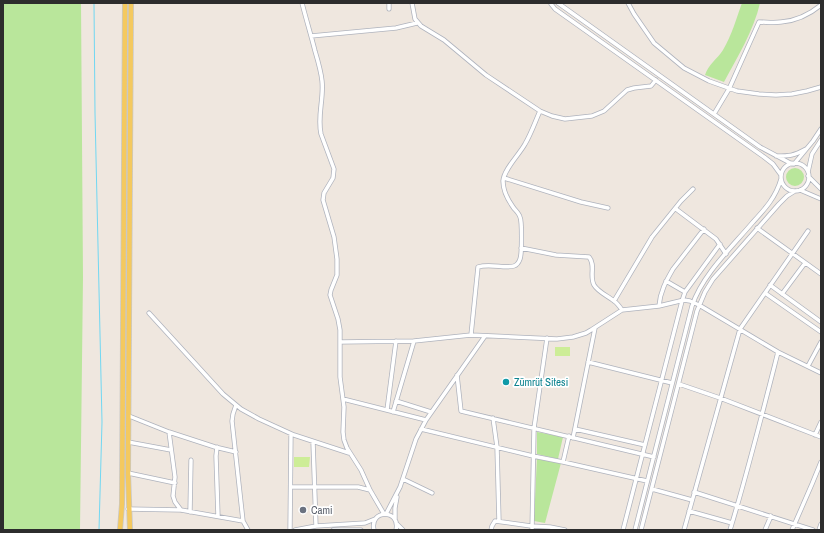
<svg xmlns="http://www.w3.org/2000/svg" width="824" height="533" viewBox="0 0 824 533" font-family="'Archivo Narrow',sans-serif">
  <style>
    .green { fill: #b9e69b }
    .pitch { fill: #cded97 }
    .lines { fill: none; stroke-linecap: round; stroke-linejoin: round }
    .stream { stroke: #71d7f2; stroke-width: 1 }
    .minor-casing { stroke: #afb3bd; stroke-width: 5 }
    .major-casing { stroke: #c8c8c8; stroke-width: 6 }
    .minor { stroke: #fff; stroke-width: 3.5 }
    .major { stroke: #f4c95f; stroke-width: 4.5 }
    .culture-dot { fill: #0f9aa8; stroke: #fff; stroke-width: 1.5 }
    .worship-dot { fill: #6b7280; stroke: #fff; stroke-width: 1.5 }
    .labels { text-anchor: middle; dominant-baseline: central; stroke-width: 3.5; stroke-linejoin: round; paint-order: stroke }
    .culture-label { font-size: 11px; fill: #0d838f; stroke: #fff; text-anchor: start }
    .worship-label { font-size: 11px; fill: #5b616d; stroke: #fff; text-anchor: start }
  </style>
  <rect width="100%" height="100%" fill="#efe7df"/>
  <path class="green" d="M3,3H81L83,277L80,530H3Z
    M742,3H760C754,30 737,58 724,82L705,75C708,65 718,58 723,50C732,35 736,19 742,3Z
    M786 177a9 9 0 1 1 18 0a9 9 0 1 1-18 0Z
    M537,432L563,437L558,459L537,454Z
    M537,458L561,463L545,523L534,521Z"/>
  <path class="pitch" d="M555,347H570V356H555Z
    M294,457H310L309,467H294Z"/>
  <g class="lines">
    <path class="stream" d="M94,3L95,113L102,422L99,530"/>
    <defs>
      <path id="minor" d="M302,3C306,19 311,35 315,51C318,61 321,71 322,81C324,99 317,116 321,134L334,169L333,178L324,193L323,200L334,237L337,259V275L331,290L330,295L338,319L340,330V377L344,407L343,432L344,440L347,448L361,470L370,490L384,514
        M389,3V9
        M412,3L415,19L421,26L444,40L486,75L540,111L552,116L565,119L592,116L604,111L627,90L634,88L651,86L656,80
        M552,3L551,4L555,9L764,157L773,164L781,175
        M558,3L760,147L792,164
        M628,3L634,14L654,43L684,68L709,81L737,91L759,94L776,95L792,94L807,91L821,87
        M311,36L396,28L417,23
        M714,114L729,89L759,22C766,22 774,23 781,22C795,21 810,14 821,5
        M776,156C790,156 793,156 806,149
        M781 177a14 14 0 1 1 28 0a14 14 0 1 1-28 0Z
        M794,164L813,141L821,129
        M808,172L812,154L821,140
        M808,176L821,189
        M504,178L581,202L608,208
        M800,190L821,199
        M676,209L716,239L726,254
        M757,228L821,274
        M521,248L556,255L589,257C596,265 589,276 594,285C598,292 608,296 614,301C617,303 620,307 622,310
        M666,281L685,292
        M770,285L821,322
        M765,293L821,332
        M782,294L805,263
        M614,301L652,237L681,201L693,189
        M659,306C660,292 666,281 673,269L704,229
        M149,313L223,394L241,409L259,419L294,435L349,453
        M471,335L478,267C490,263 505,269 514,266C517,265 519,262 520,259C522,254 522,221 520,217C519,213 515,210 513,207C508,200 503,190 503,181C504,169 519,155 525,144C531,134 535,122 540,111
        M340,342L414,341L471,335L557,339L573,337L586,333L591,330L622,310L659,306L684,300L690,301L699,305L778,352L821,373
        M588,362L672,383
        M808,366L821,342
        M457,375L461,411L654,457
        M679,384L720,398L821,437
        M343,399L426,420
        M396,401L431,412
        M236,405L233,414L232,421L243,521L248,530
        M387,410L396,341
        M393,412L414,341
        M129,416L169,432L215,447L236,452
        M493,418L497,447L499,521
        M421,429L533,456L563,462L647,481
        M575,429L645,445
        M169,432L175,477L173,496L175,502L181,510
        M815,435L821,422
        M573,438L595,328
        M128,442L171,450
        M313,442L316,526
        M217,447L216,456L218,516
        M563,462L569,436
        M128,473L175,483
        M403,479L432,493
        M291,487H358L370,490
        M652,489L692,500
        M694,492L813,530
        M128,509L181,510L243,521
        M689,511L732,523
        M190,512L191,460
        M386,514L400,487L416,439L426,420L485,336
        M395,519V508L397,497
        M397,524L403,530
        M290,530L291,434
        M295,530L316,526L365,523L375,519
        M333,530H361
        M374,530C369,509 401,509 396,530
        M491,530L492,526L495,521L531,526L550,527L565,530
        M532,530L534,428L547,338
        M623,530L682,301L685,292L720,244
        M635,530L692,306C702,275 732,247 753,222C765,209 776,197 781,179
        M641,530L697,311L705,292L713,279L779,204L787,196L795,191
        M684,530L740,329L808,231
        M730,530C748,471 763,411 778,352
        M765,530L771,516
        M792,530L812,484L821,462
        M819,530L821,524"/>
      <path id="major" d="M120,530L122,504L125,3
        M130,530L128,473L131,3"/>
    </defs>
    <use href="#minor" class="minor-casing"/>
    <use href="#major" class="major-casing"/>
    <use href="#minor" class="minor"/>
    <use href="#major" class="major"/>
  </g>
  <circle class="culture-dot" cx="506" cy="382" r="4"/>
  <circle class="worship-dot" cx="303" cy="510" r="4"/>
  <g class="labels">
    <g class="culture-label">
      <text x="514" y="382">Zümrüt Sitesi</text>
    </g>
    <g class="worship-label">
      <text x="311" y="510">Cami</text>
    </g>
  </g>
  <rect width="824" height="533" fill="none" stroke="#2d2d2d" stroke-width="8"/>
</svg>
